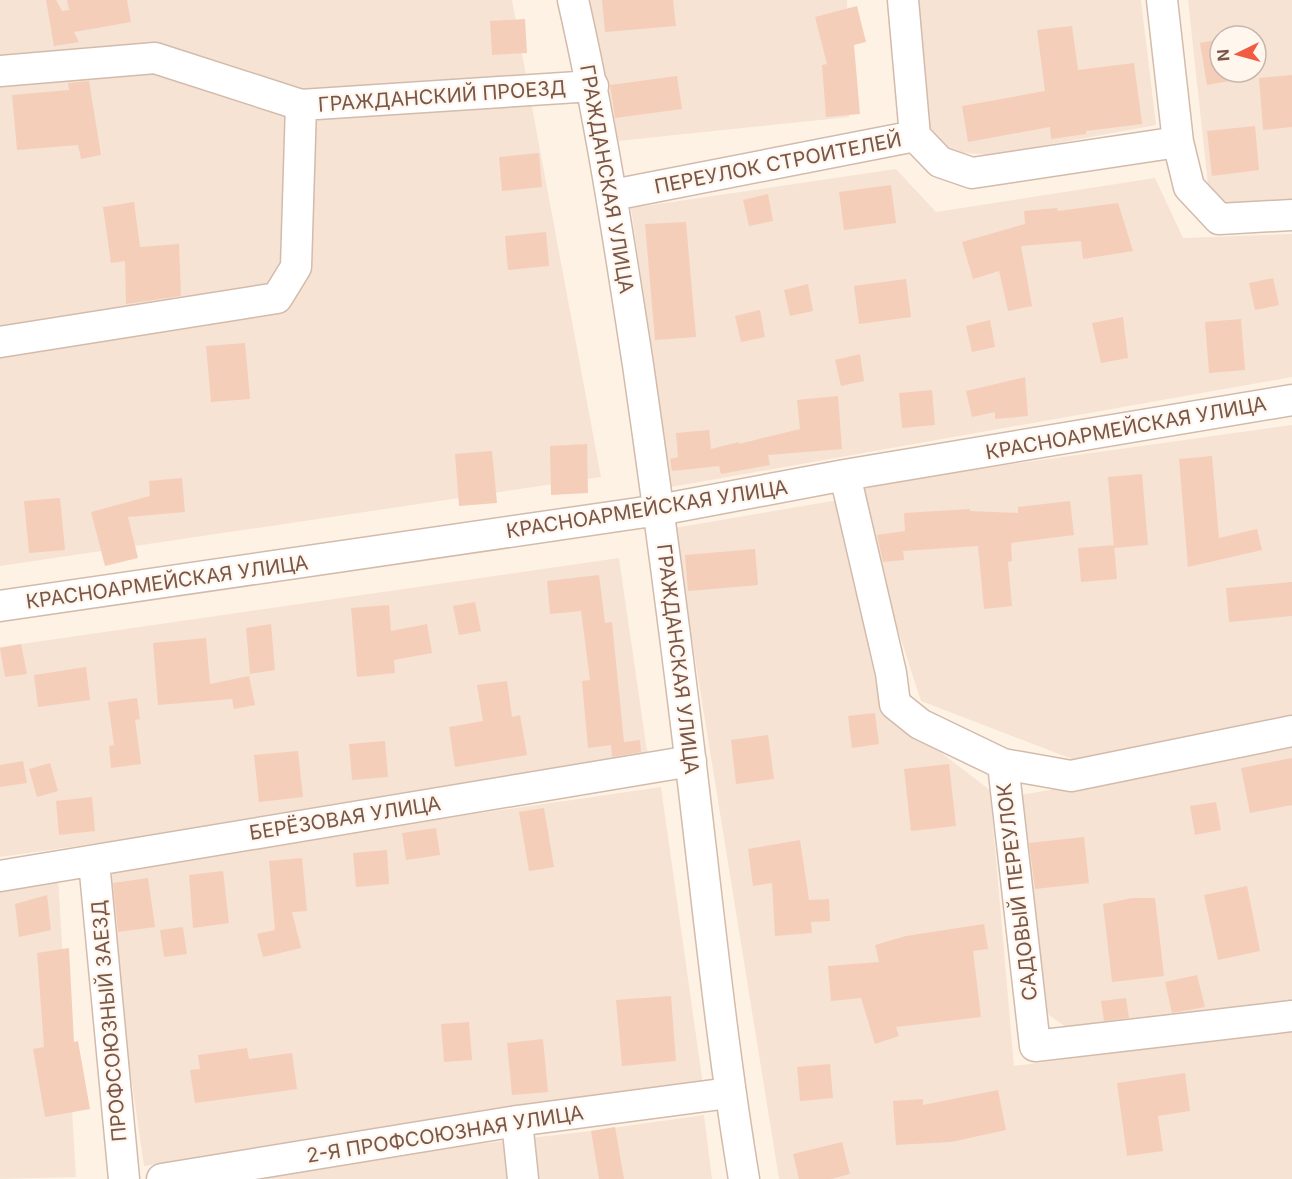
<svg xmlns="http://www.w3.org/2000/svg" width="1292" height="1179" viewBox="0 0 1292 1179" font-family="Inter,sans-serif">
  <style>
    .residential { fill: #f6e3d3; fill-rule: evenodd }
    .building { fill: #f5ceba }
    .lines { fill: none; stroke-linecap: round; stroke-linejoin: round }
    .street-casing { stroke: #d3bbac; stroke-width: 33 }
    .street { stroke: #fff; stroke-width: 30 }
    .labels { text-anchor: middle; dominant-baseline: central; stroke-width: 4.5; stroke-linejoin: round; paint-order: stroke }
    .street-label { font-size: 20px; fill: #795648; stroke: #fff6ed }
  </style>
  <rect width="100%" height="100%" fill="#fef2e5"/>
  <path class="residential" d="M0,0H512L601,477L0,566Z
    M566,0H847L849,117L589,144Z
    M913,0H1141L1156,125L993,155L941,151L921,109Z
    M1188,0H1292V204L1235,208L1210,203ZM1220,36H1256V72H1220Z
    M896,169L936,212L1155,178L1183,238L1292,234V377L671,487L631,208Z
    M1292,425V720L1080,762L921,701L883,584L861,485Z
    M838,500L881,707L990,790L1014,1066L1292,1030V1179H779L674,528Z
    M619,558L649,765L0,857V647Z
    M1292,747V1010L1080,1037L1039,1008L1021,795Z
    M661,787L703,1085L144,1166L101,868Z
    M57,861L76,1177L0,1179V869Z
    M704,1115L712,1179H177L591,1131Z"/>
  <path class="building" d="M46,0H56L62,11L69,10L67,0H127L131,22L74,32L79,42L54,46Z
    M602,0H673L676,26L605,32Z
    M857,6L866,42L854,45L860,114L826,117L822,65L827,64L815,17Z
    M525,19L527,53L492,55L490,21Z
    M1072,26L1078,70L1134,63L1142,124L1086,131V134L1051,139L1050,127L968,142L962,106L1045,91L1037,30Z
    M1220,39V72H1246L1247,78L1207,85L1200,43Z
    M1292,75V127L1263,130L1259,78Z
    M677,76L682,109L615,118L610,85Z
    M89,81L101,155L81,159L78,145L17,150L12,95L69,90L68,83Z
    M1255,126L1259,170L1212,176L1207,131Z
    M539,153L542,187L502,191L499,157Z
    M891,185L896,223L844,230L839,192Z
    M768,194L773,221L749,226L743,200Z
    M134,202L140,247L179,244L181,296L126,304L125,261L111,263L103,207Z
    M1118,203L1133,251L1083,259L1081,241L1021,246L1032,306L1008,311L999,271L973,279L962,242L1025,224L1024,211L1057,208L1058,211Z
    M686,222L696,337L655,340L645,224Z
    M546,232L549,266L508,270L505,236Z
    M1273,278L1279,305L1255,310L1249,283Z
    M906,279L911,317L859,324L854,286Z
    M808,284L813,311L790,316L784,290Z
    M760,310L765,337L741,342L735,316Z
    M1123,317L1128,358L1101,363L1092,323Z
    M1241,319L1245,370L1209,373L1205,322Z
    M990,320L995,347L972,352L966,326Z
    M245,343L250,399L211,402L206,346Z
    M860,354L864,381L841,386L835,360Z
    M1025,377L1028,416L995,419V412L972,417L966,391Z
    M932,390L935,425L902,428L899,393Z
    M838,396L842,449L768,455L770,465L721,474L719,466L672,471L670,459L678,457L676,433L709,430L711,449L739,442V444L800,429L797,400Z
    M587,444L588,493L551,495L550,446Z
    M492,451L497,503L459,506L455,454Z
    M1212,456L1219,538L1257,529L1262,550L1188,567L1179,459Z
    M1142,474L1148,545L1114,548L1108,477Z
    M182,478L185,512L128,517L138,558L105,566L91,512L150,496L149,481Z
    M60,498L65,550L29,553L24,501Z
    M1070,501L1074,535L1011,543L1012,561L1008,562L1012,606L984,609L978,546L903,551L904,560L883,562L877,535L905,531L904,513L970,509V511L1018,513V507Z
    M1114,545L1117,579L1081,582L1078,548Z
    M755,549L758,585L688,591L685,555Z
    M599,575L605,623L612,622L624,742L640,740L641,752L612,757L611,745L588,748L582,681L590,680L581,611L550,614L547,581Z
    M1292,582V616L1229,622L1226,588Z
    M475,602L481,631L459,635L453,606Z
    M389,605L391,631L427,624L432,653L394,660L395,673L357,677L351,608Z
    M271,624L275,670L250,674L246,628Z
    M206,638L210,684L249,676L255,705L234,709L232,699L158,705L153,643Z
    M21,644L27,674L5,677L0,648Z
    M86,667L90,700L38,707L34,675Z
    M507,681L512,717L520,715L527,755L455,767L449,727L483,721L477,685Z
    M137,698L140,719L135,720L141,764L111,768L109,746L114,745L108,702Z
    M875,713L879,744L852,748L848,716Z
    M768,735L774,779L736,784L731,740Z
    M385,741L388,777L352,780L349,744Z
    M298,751L303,797L259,802L254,755Z
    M1292,758V805L1250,813L1241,768Z
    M23,761L27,783L0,787V765Z
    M50,763L58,791L37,797L29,769Z
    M949,764L956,826L911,831L904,769Z
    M92,797L95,831L59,835L56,801Z
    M1216,802L1221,830L1195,835L1190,806Z
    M544,808L554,867L529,871L519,812Z
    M436,828L440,855L406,860L402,833Z
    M1084,837L1089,883L1035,889L1029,843Z
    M800,840L809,900L829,899L830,921L811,922L812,933L775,936L772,883L753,886L748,849Z
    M387,850L389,884L356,887L353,853Z
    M302,858L307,911L292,912L301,948L263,957L257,934L275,930L269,861Z
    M223,871L229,923L193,928L189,875Z
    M148,878L155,927L118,932L113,883Z
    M1247,886L1260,951L1218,960L1204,895Z
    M47,895L51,930L19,937L15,904Z
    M1132,898H1155L1164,976L1112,982L1103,904Z
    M984,924L988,949L973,951L981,1017L896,1027L899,1036L875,1044L861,998L831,1001L828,966L879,962L875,945L906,936Z
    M183,927L187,954L164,957L160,930Z
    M69,948L74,1042L78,1041L90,1109L45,1117L33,1049L44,1047L37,953Z
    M1197,975L1205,1007L1172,1013L1165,982Z
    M671,996L676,1061L622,1066L616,1000Z
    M1126,998L1129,1018L1104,1021L1101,1001Z
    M469,1022L472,1060L444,1062L441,1024Z
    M543,1039L548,1092L512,1095L507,1043Z
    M247,1048L249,1059L292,1053L297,1089L195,1103L190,1070L200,1069L198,1055Z
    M830,1064L833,1098L800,1101L797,1067Z
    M1185,1073L1190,1111L1158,1116L1163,1151L1127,1156L1117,1083Z
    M998,1090L1006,1130L951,1142L896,1145L893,1101L923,1099V1105Z
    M615,1127L624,1179H599L591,1131Z
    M842,1142L850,1174L831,1179H799L793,1154Z"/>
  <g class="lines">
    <defs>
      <path id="street" d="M573,0C601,122 619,242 638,365C659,510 678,654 695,799C710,926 723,1053 744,1179
        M1162,0L1178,142
        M0,71L155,58L301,105
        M915,136L940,162L972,173L1178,142L1189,187L1219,219L1292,215
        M613,195L915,136L903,0
        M0,342L277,298L296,267L301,105L593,86
        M845,475L891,673L895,704L920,724L1003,764L1035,1046L1292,1016
        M0,606L659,510L845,475L1292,400
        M1003,764L1071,776L1292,731
        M94,862L124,1179
        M0,876L691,761
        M517,1121L523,1179
        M162,1179L517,1121L729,1093"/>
    </defs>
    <use href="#street" class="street-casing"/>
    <use href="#street" class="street"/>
  </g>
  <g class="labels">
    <g class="street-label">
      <text transform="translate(442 96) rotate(-4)">ГРАЖДАНСКИЙ ПРОЕЗД</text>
      <text transform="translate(778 163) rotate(-11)">ПЕРЕУЛОК СТРОИТЕЛЕЙ</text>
      <text transform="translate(607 179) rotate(80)">ГРАЖДАНСКАЯ УЛИЦА</text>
      <text transform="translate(1126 428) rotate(-10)">КРАСНОАРМЕЙСКАЯ УЛИЦА</text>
      <text transform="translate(647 509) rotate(-9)">КРАСНОАРМЕЙСКАЯ УЛИЦА</text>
      <text transform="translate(167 582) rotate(-8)">КРАСНОАРМЕЙСКАЯ УЛИЦА</text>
      <text transform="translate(678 659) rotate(83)">ГРАЖДАНСКАЯ УЛИЦА</text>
      <text transform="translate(345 818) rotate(-9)">БЕРЁЗОВАЯ УЛИЦА</text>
      <text transform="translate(1017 892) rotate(-97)">САДОВЫЙ ПЕРЕУЛОК</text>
      <text transform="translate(109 1021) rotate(-95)">ПРОФСОЮЗНЫЙ ЗАЕЗД</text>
      <text transform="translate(445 1134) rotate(-9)">2-Я ПРОФСОЮЗНАЯ УЛИЦА</text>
    </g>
  </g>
  <g transform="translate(1238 54) rotate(265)"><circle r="28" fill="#fff6ed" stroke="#c9b6ab" stroke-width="1.5"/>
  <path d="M0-4.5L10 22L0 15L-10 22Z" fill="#f05c42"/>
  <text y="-9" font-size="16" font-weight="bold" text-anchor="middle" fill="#795648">N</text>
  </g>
</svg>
